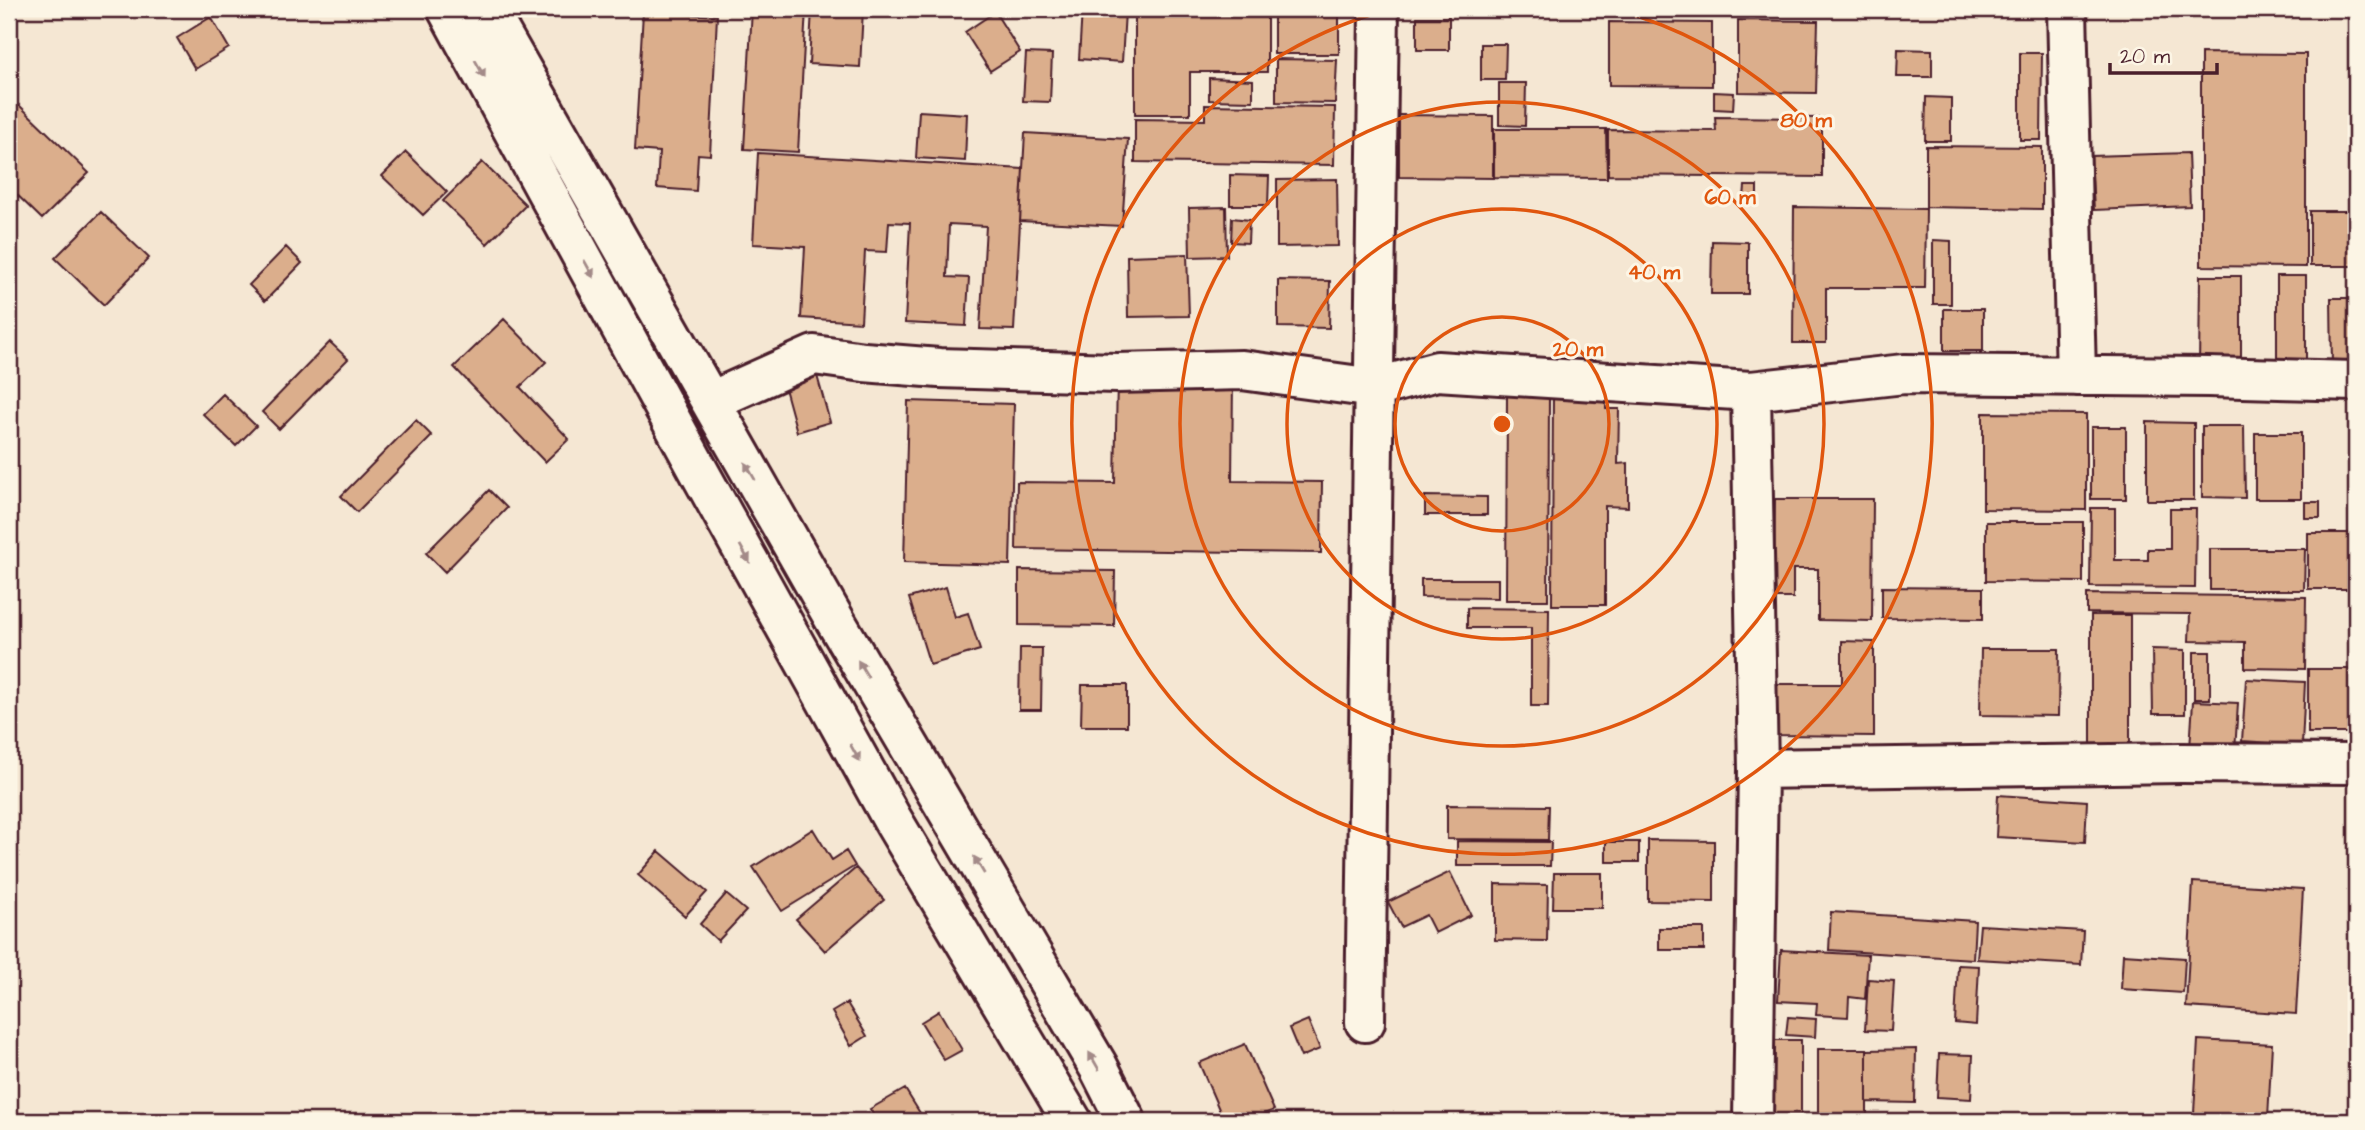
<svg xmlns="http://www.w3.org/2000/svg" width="2365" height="1130" viewBox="0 0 2365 1130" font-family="'Architects Daughter',sans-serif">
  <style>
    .building { fill: #dbae8c; stroke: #4a1f2b; stroke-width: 2 }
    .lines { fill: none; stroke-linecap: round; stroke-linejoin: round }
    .minor-casing { stroke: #4a1f2b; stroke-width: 44 }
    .major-casing { stroke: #4a1f2b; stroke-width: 44 }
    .minor { stroke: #fcf5e5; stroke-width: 38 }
    .major { stroke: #fcf5e5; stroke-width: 38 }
    .oneway { fill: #a38a88 }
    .ring { fill: none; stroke: #e0560e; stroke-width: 3.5 }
    .centre { fill: #e0560e; stroke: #fcf5e5; stroke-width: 3.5 }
    .ring-label { font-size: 21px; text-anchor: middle; font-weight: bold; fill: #e0560e; stroke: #fcf5e5; stroke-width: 6; stroke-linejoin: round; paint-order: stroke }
  </style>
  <rect width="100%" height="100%" fill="#f5e7d3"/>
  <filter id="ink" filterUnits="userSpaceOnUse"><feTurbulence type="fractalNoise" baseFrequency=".0143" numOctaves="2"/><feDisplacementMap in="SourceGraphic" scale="14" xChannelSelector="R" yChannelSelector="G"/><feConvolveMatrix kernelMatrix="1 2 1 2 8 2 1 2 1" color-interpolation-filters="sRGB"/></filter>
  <g filter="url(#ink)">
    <path class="building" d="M752,9H806L798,152L744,149Z
      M812,9H863L860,67L809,64Z
      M1082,9L1125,11L1122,62L1079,59Z
      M643,12L717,16L710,155L698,154L696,191L657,188L659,152L635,150Z
      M995,12L1020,52L990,71L965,32Z
      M1274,14L1339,15V54H1274Z
      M1135,15L1267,16V72H1190V114H1135Z
      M211,17L229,48L195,69L177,38Z
      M1417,17H1449V50H1417Z
      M1738,20L1818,21L1816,93L1738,92Z
      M1609,22L1712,23V86L1609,85Z
      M1481,44H1506L1505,80H1481Z
      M1898,49L1932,50V77H1897Z
      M1026,53L1052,54L1050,102L1023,101Z
      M2020,53H2042L2041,140H2020Z
      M2201,53L2306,54V267L2201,266Z
      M1276,59L1337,60L1335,103L1276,102Z
      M1209,78L1253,80V101L1209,100Z
      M1499,83H1526L1525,126L1499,125Z
      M1714,92L1734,93L1733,110L1714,109Z
      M1926,97L1951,98V141H1925Z
      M19,105L89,173L42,219L9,187V116Z
      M1205,105L1335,107L1334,165L1135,162V119L1205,120Z
      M919,111L967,114L965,161L916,158Z
      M1399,115L1493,116V178L1399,177Z
      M1715,117L1822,118V177L1608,175V130L1716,131Z
      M1494,129H1606L1607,178L1494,177Z
      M1025,133L1128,139L1122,226L1020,221Z
      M1926,146L2042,147V209L1926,207Z
      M406,152L447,192L423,215L382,176Z
      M758,153L1023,169L1014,330L980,329L986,226L949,224L947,277L969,278L966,326L905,323L910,223L889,222L887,252L865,251L861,322L801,318L805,247L753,244Z
      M2188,153L2190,206L2094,210L2091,156Z
      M482,162L526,205L487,244L443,201Z
      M1230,175L1269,176L1268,205H1230Z
      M1337,179L1338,246L1277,247V180Z
      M1745,186H1757V198H1744Z
      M1226,207L1227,256L1190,257L1189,208Z
      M1794,207L1926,209L1925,288H1826V343H1793Z
      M2310,211H2356V266H2310Z
      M101,212L149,258L104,305L55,258Z
      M1232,218L1249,220L1248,243L1231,242Z
      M1933,240L1951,241V304H1933Z
      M1712,241L1748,242V294H1711Z
      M286,247L302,263L265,301L249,285Z
      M1187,254L1189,316L1128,317L1127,256Z
      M2200,276H2241V370H2199Z
      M2277,276H2306V369H2277Z
      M1278,280L1330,281L1329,328L1278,327Z
      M2331,298H2356V367L2332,368Z
      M1944,309H1983V351H1944Z
      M504,319L546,362L520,387L569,439L545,462L454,367Z
      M330,342L348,359L279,429L262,412Z
      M816,372L830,422L797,432L783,381Z
      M1117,379L1233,380L1232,481L1322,482L1321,553L1016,549L1017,482L1115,483Z
      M1553,390L1606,391V409H1619L1618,464L1628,463V507L1605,506V605H1552Z
      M223,394L256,426L236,446L203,414Z
      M1507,396H1549L1548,600H1506Z
      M908,401L1014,404L1010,565L904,562Z
      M1983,413L2086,414V510L1983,509Z
      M416,420L432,436L357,512L341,496Z
      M2147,422L2194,423V500H2147Z
      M2202,426H2244L2245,498L2202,497Z
      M2091,427H2126V499H2091Z
      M2255,433H2301V499H2255Z
      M489,490L507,508L445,572L426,553Z
      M1425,496L1487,497V515H1425Z
      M1775,499H1873L1872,621L1818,620V569H1793V598H1774Z
      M2305,502H2320V518H2305Z
      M2091,508H2115V560H2148V549H2170V509H2196L2195,588L2090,587Z
      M1986,522H2083V582L1986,581Z
      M2308,533H2356V589H2308Z
      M2210,549H2305L2304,590H2210Z
      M1019,570L1115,571L1114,626L1019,625Z
      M1421,579H1498V598L1421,597Z
      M946,587L955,617L968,613L980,650L930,665L909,598Z
      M1882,587L1983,588V619L1882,618Z
      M2087,594L2306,597L2305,669L2245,668V642L2189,641L2190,614L2087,613Z
      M1467,608L1549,609L1548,706H1531V628H1467Z
      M2091,615H2130V745H2091Z
      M1842,641L1874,642V736L1771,735V684H1842Z
      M1020,648H1042L1041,710H1019Z
      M1981,649H2059L2058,716L1980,715Z
      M2152,649L2185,650V714H2153Z
      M2194,652H2210V699H2194Z
      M2308,669H2356V733H2308Z
      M2246,679L2305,682L2302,745L2242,741Z
      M1082,685H1127V726H1081Z
      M2193,701L2238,703L2235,752L2190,749Z
      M1998,795L2087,801L2085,842L1996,837Z
      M1447,805L1549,806L1548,840L1447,839Z
      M813,829L832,860L846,851L855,866L782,911L753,867Z
      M1648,840L1714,841V902L1648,901Z
      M1457,841L1551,842L1550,866H1457Z
      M1606,842H1639V862H1606Z
      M659,851L707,892L685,916L638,875Z
      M856,868L884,900L825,951L796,919Z
      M1450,872L1471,915L1435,933L1426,915L1401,927L1388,902Z
      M1554,873H1602V908H1553Z
      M2193,882L2303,889L2296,1014L2186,1007Z
      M1495,884L1548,885L1547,941L1495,940Z
      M726,894L746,911L718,941L700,924Z
      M1831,912L1975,921L1973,959L1829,950Z
      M1980,925L2083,931L2081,965L1977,959Z
      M1659,928H1704V950H1659Z
      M1781,950L1868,955L1865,999L1849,997L1848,1017L1816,1015L1817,1003L1778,1001Z
      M2123,954L2185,958L2183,993L2121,989Z
      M1958,965L1979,966L1976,1025L1955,1023Z
      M1868,979L1894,981L1891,1031L1865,1030Z
      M847,1003L867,1036L851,1046L832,1012Z
      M939,1011L962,1050L944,1060L921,1022Z
      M1788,1017L1816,1019L1815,1037L1786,1035Z
      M1308,1020L1320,1049L1301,1057L1289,1028Z
      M1765,1040H1801V1115H1766Z
      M2198,1040L2272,1044L2268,1118L2194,1113Z
      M1245,1044L1274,1110L1248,1121H1224L1199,1063Z
      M1818,1049H1867V1116H1818Z
      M1916,1049L1915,1103L1867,1102V1050Z
      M1939,1054L1973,1055L1971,1099L1937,1097Z
      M905,1089L925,1121H877L870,1109Z"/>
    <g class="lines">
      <defs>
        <path id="minor" d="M2067,9L2076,376
          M1751,391L1758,769L1753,1121
          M711,401L814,355L864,362L939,368L1117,373L1242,370L1374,388L1437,371L1751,391L1904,374L2208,377L2356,381
          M1758,769L2181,763L2356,764
          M1365,1022L1379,9"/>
        <path id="major" d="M447,9L701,475L892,819L1072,1121
          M487,9L836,622L1098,1066L1126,1121"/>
      </defs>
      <use href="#minor" class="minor-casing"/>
      <use href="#major" class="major-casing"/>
      <use href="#minor" class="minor"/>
      <use href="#major" class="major"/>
    </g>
    <defs><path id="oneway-solid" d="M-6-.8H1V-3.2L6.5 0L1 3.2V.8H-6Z" transform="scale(1.75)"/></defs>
    <g class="oneway">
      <use href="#oneway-solid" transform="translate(480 69) rotate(61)"/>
      <use href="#oneway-solid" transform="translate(589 269) rotate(61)"/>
      <use href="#oneway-solid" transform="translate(750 471) rotate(-120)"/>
      <use href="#oneway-solid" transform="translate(745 554) rotate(61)"/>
      <use href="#oneway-solid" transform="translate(863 669) rotate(-121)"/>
      <use href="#oneway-solid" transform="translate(855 753) rotate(61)"/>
      <use href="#oneway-solid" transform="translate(979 865) rotate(-121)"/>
      <use href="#oneway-solid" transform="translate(1094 1061) rotate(-120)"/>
    </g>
  </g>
  <g class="ring">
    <circle cx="1502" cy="424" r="107"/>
    <circle cx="1502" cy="424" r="215"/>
    <circle cx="1502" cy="424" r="322"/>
    <path d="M1617 10A430 430 0 1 1 1387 10"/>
  </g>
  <circle cx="1502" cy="424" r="10" class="centre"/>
  <g class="ring-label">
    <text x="1806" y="127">80 m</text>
    <text x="1730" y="204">60 m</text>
    <text x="1654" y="279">40 m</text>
    <text x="1578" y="356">20 m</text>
  </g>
  <rect width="2365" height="1130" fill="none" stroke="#fcf5e5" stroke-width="35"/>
  <rect x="18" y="18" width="2330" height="1095" fill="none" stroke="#4a1f2b" stroke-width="2.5" filter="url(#ink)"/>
  <path d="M2110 63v10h107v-10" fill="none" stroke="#4a1f2b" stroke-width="3.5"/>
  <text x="2120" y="63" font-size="21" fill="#4a1f2b" stroke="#fcf5e5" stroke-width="5" paint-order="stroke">20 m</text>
</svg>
